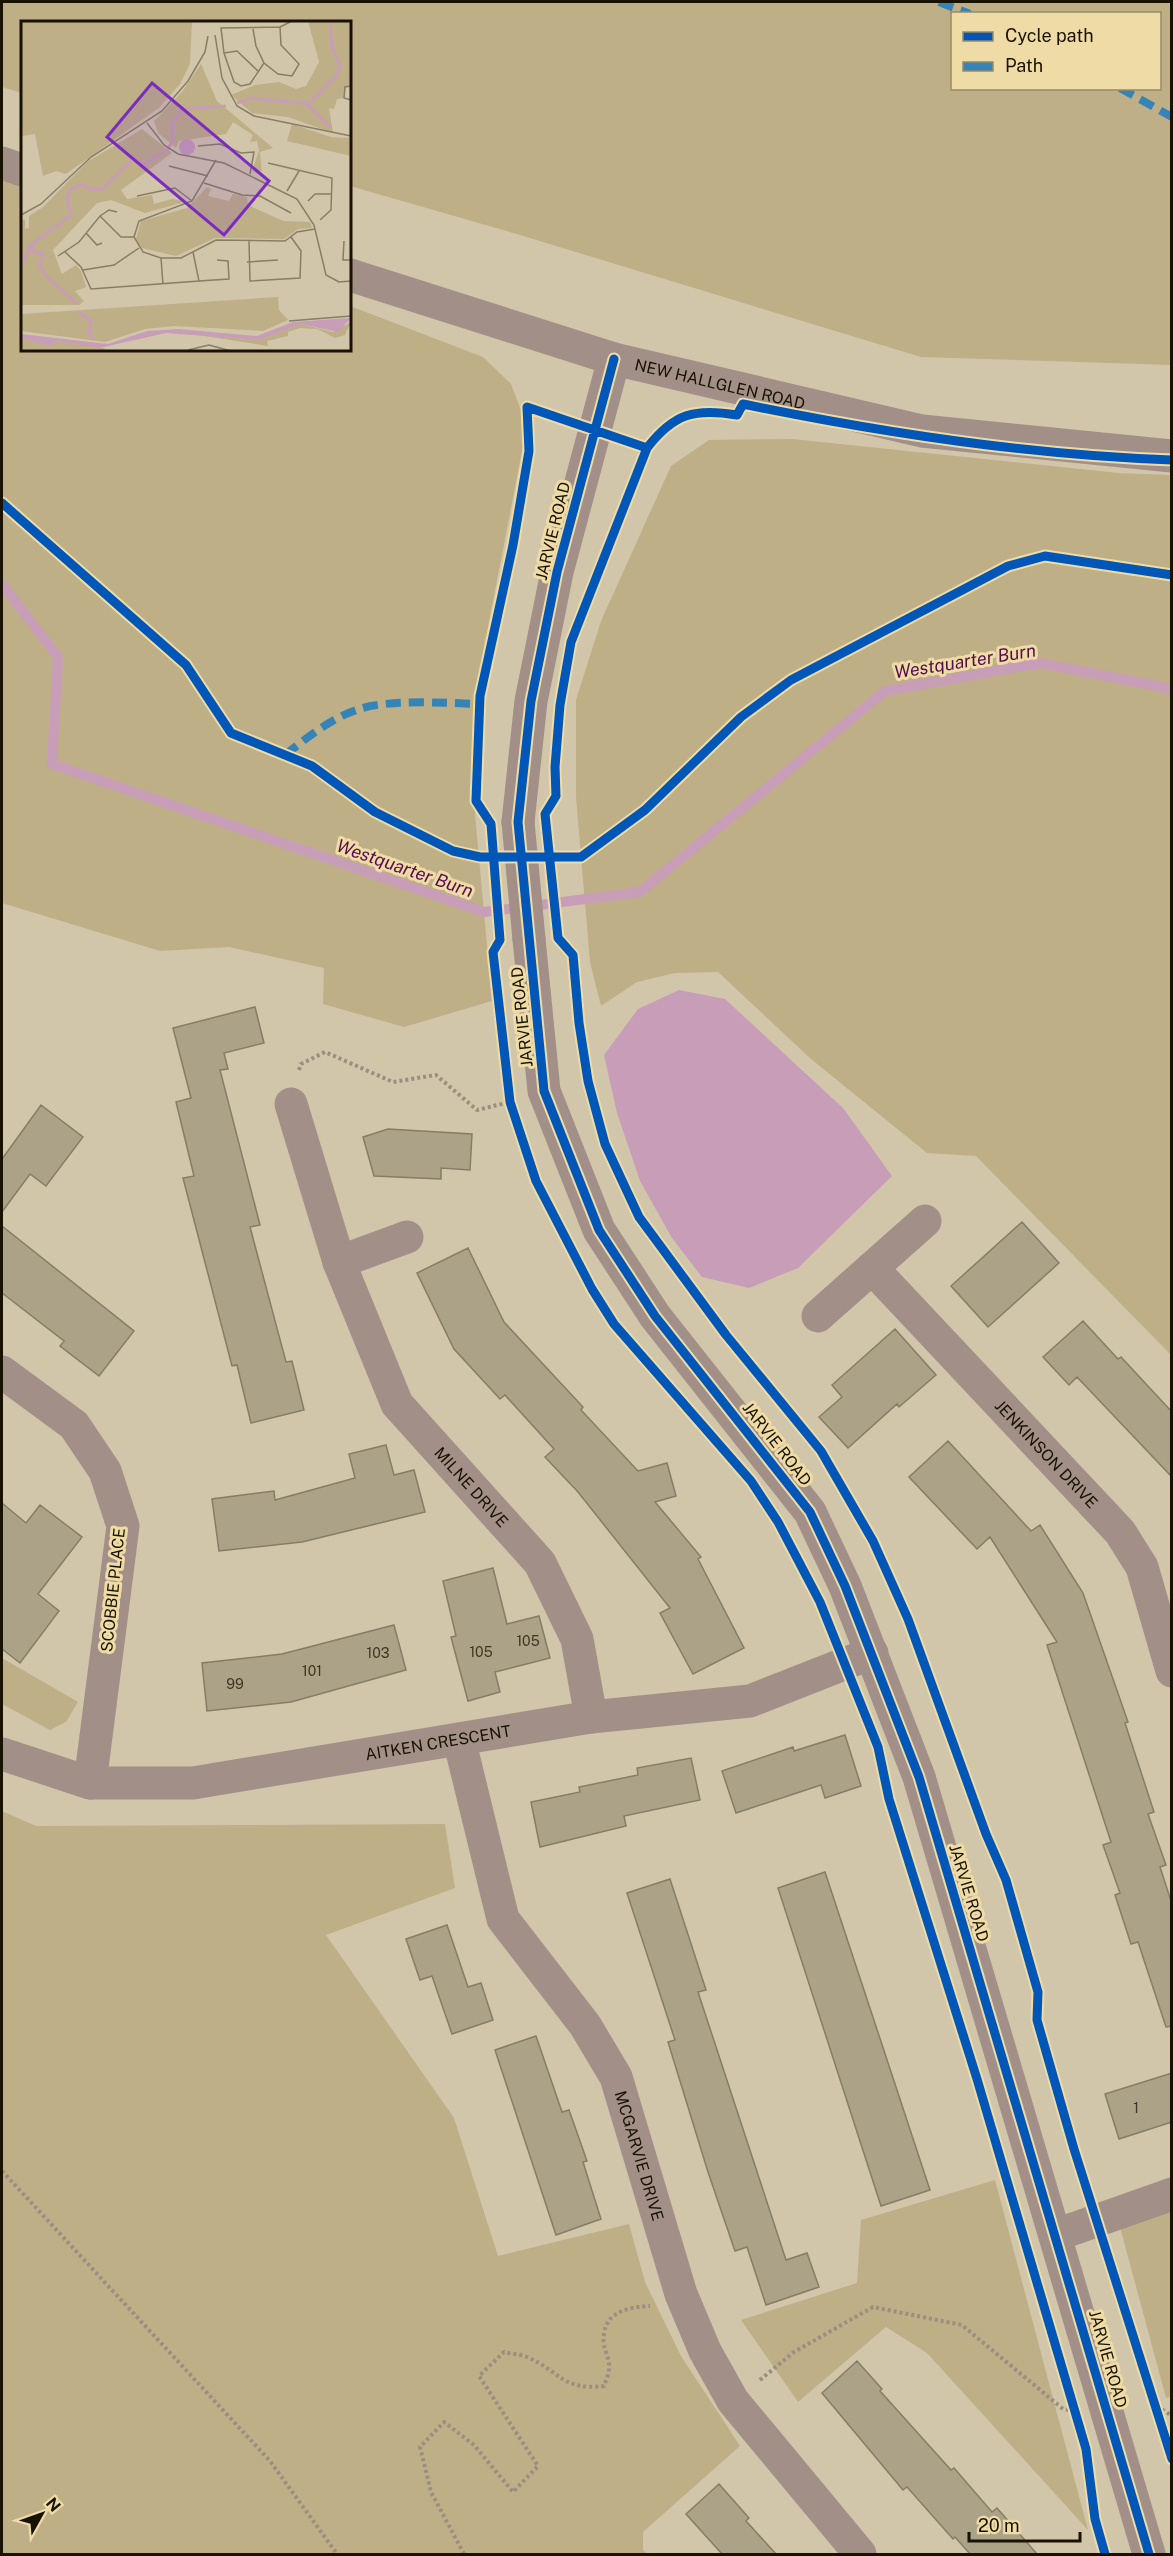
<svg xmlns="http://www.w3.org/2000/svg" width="1173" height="2556" viewBox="0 0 1173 2556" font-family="'Public Sans',sans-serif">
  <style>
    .green { fill: #beaf87; fill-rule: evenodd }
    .water { fill: #c89db8 }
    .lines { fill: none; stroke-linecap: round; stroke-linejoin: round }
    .stream { stroke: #c89db8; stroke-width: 10 }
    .building { fill: #aba287; stroke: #857d66; stroke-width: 1.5 }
    .path { stroke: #9a8e80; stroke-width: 4; stroke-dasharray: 3 3; stroke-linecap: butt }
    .minor { stroke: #a18f88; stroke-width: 33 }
    .minor-bridge { stroke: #a18f88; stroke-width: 33 }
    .quiet { stroke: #3683b8; stroke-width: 8; stroke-dasharray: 15 8; stroke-linecap: butt }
    .cycleway-casing { stroke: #efdba5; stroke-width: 13 }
    .cycleway { stroke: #0057b8; stroke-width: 9 }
    .labels { text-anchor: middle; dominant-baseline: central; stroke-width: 6; stroke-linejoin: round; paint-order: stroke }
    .number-label { font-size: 14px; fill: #3e3622 }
    .street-label { font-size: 16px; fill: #191201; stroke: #efdba5 }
    .water-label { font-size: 18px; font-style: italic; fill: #520d4e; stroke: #efdba5 }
    .inset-river { fill: none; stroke: #c89db8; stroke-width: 3 }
    .inset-road { fill: none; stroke: #877e66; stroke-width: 1.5 }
    .view { fill: #7b2cbf; fill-opacity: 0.15; stroke: #7b2cbf; stroke-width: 3 }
    .inset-edge { fill: none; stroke: #191201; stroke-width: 3 }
  </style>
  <rect width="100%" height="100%" fill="#d1c6a9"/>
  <path class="green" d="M2,2H1171V365L921,357L520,235L350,186V22H22V93L2,87ZM952,14H1160V88H952Z
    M2,176L22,183V350H350V306L483,357L511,384L521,410L523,446L475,694V814L492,1001L404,1027L323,1004L324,968L229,947L160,951L2,903Z
    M792,439L1118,473L1171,475V1355L976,1156L927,1153L811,1059L718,972L675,973L637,982L601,1006L590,962L576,797V700L601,621L671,466L709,440Z
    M2,1658L78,1702L66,1722L50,1730L2,1704Z
    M2,1811L36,1826L445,1824L455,1888L326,1935L454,2118L498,2256L629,2224L645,2282L681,2356L740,2446L643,2532V2550L647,2554H2Z
    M995,2180L1088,2530L927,2353L886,2327L798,2402L741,2320L857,2283L861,2220Z
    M1171,2210L1172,2396L1166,2398L1120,2227Z"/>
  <path class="water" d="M679,990L725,999L843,1108L892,1176L798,1268L749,1288L702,1277L672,1238L640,1181L617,1113L604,1055L638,1009Z"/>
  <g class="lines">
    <path class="stream" d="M2,584L58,657L52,764L484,912L640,892L885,691L1040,663L1172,689"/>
  </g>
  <path class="building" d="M255,1007L264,1043L224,1053L228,1069L220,1070L260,1225L250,1227L286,1362L292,1361L304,1410L251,1423L237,1365L232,1366L183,1178L194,1176L176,1102L191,1098L173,1028Z
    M41,1105L83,1137L46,1186L30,1174L2,1212V1159Z
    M388,1129L472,1134L470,1170L441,1168V1179L374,1176L363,1137Z
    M1022,1222L1059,1263L988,1327L951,1286Z
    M2,1226L134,1331L99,1376L60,1346L64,1341L2,1293Z
    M468,1248L504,1322L583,1407L581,1410L638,1471L667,1463L676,1496L655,1502L701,1557L698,1559L744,1648L693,1674L660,1613L670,1608L578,1492L545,1457L554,1449L505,1395L500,1399L454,1349L417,1273Z
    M1083,1321L1118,1359L1121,1357L1172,1412V1477L1077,1377L1069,1385L1043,1357Z
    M895,1329L936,1375L899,1407L897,1404L848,1448L819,1417L842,1397L832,1385Z
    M948,1441L1031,1531L1040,1525L1083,1593L1128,1722L1125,1723L1154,1812L1148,1814L1166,1865L1160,1867L1172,1904V2026L1166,2027L1138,1942L1131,1944L1115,1895L1120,1893L1103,1845L1111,1842L1047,1645L1057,1642L990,1537L977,1549L909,1477Z
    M386,1445L394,1475L414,1470L425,1512L302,1542L219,1551L212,1499L274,1491L275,1500L355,1478L349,1454Z
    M2,1503L26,1523L40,1505L82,1537L38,1594L59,1611L20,1663L2,1649Z
    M493,1568L507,1624L539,1616L550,1658L495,1672L500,1692L468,1701L451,1637L456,1636L443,1581Z
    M394,1625L406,1670L291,1702L207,1711L202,1663L282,1654Z
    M845,1735L861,1786L825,1798L821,1785L736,1813L722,1771L793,1747L794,1751Z
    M691,1758L700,1800L624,1816L626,1826L540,1847L531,1802L580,1792L579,1787L638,1775L637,1768Z
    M825,1872L930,2190L881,2206L778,1888Z
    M670,1879L706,1990L698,1992L786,2260L807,2253L819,2287L766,2305L747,2247L735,2251L708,2172L668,2042L675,2040L627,1893Z
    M447,1925L468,1987L481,1983L493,2020L452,2034L432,1976L420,1980L406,1939Z
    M536,2036L562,2112L569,2110L587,2161L583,2162L601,2219L556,2235L495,2050Z
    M1172,2073V2122L1119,2139L1105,2094Z
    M857,2361L882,2389L880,2391L951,2470L954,2468L992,2512L997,2508L1037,2554H970L955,2537L953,2539L907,2487L903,2490L822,2393Z
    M719,2484L749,2518L746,2521L776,2554H722L686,2514Z"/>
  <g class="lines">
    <path class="path" d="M2,503L186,665L231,733L312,766L375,812L453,851L487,857
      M557,857H581L645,810L741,717L791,680L1008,566L1045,556L1172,575
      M299,1070L301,1064L325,1052L393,1082L436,1075L477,1110L510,1102
      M2,2171L270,2461L337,2554
      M760,2380L794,2352L873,2307L962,2325L1063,2409L1070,2410
      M1157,2406L1172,2416
      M464,2554L431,2492L420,2447L444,2422L474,2445L513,2492L538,2466L479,2376L504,2352C511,2354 520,2354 527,2357C560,2371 562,2391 604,2386C606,2380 609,2374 609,2368C610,2360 605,2352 604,2345C600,2314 624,2307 650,2306"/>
    <g class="minor">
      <path d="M2,163L22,170"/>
      <path id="s1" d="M350,275L614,359L922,431L1172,456"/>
      <path d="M518,822L531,701L557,572L614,359"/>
      <path d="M529,939L544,1091L599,1230L655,1316L810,1512L845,1586L919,1777L1149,2554"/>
      <path id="s2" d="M291,1104L339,1262L397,1404L540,1563L577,1639L591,1717"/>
      <path d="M339,1262L407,1237"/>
      <path id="s3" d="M872,1268L1120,1532L1142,1567L1172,1671"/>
      <path d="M818,1316L925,1221"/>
      <path d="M2,1372L74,1425L105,1471L123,1526L90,1783"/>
      <path id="s4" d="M459,1739L503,1919L585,2025L616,2077L681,2294L705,2351L733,2401L860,2554"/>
      <path id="s5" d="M2,1754L90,1783H193L591,1717L750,1701L872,1653"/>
      <path d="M1056,2235L1172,2194"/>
    </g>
    <path class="minor-bridge" d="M518,822L529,939"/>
    <path class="quiet" d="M939,2L970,14
      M1120,88L1172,117
      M285,755C308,737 331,718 359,709C390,699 446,703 479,704"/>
    <defs>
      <path id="cycleway" d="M614,359L557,572L531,701L518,822L544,1091L599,1230L655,1316L810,1512L845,1586L919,1777L1149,2554
        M647,448L527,407L529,451L513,545L480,696L476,801L491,824L500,940L493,952L510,1102L536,1181L592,1289L614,1324L751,1481L778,1522L820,1602L878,1747L889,1799L977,2079L1086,2449L1095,2519L1105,2554
        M1172,460C1028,455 883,433 743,404L737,415C695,408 674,413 647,448L571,642L560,705L555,767L556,796L545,814L558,938L573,955L579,1023L588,1081L605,1144L639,1217L726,1335L821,1451L873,1541L908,1619L986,1834L1006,1880L1038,1992L1037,2020L1074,2149L1172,2459
        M2,503L186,665L231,733L312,766L375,812L453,851L480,857H581L645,810L741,717L791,680L1008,566L1045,556L1172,575"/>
    </defs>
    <use href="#cycleway" class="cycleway-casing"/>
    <use href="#cycleway" class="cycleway"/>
  </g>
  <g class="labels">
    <g class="number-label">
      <text x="528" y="1641">105</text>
      <text x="481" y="1652">105</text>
      <text x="378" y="1653">103</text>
      <text x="312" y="1671">101</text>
      <text x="235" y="1684">99</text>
      <text x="1136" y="2108">1</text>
    </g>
    <g class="street-label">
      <text stroke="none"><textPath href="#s1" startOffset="386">NEW HALLGLEN ROAD</textPath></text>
      <text transform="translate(553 531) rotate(-76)">JARVIE ROAD</text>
      <text transform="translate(522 1017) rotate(-96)">JARVIE ROAD</text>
      <text transform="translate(777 1444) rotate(52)">JARVIE ROAD</text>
      <text stroke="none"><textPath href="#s3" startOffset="255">JENKINSON DRIVE</textPath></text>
      <text stroke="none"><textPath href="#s2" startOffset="430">MILNE DRIVE</textPath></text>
      <text transform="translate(113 1590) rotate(-84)">SCOBBIE PLACE</text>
      <text stroke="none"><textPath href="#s5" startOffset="444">AITKEN CRESCENT</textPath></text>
      <text transform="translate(969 1893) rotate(73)">JARVIE ROAD</text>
      <text stroke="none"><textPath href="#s4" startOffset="462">MCGARVIE DRIVE</textPath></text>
      <text transform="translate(1108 2359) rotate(74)">JARVIE ROAD</text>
    </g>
    <g class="water-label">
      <text transform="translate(965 661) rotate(-9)">Westquarter Burn</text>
      <text transform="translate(405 868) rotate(19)">Westquarter Burn</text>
    </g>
  </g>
  <g transform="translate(21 21)">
    <rect width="330" height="330" fill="#d1c6a9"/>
    <path d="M0,0H171L169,43L159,63L138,87L45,153L35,150L22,155L14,113L0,115ZM287,0H330L329,64L324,66L322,77L316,78L313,88L308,87L312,112L267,96L231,92L210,74L234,64L258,61L275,68L285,65L298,41ZM180,43L196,80L252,127L239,131L241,155L231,150L238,130L236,120L229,121L232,114L212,101L205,113L158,120L155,127L137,112L133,100L161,71ZM271,103L310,116L330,117V135L266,120ZM121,108L151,132L100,169L106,178L131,174L133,183L151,178L167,180L124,192L90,179L76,182L32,229L41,253L55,244L60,250L65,266L54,270L63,280L58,284H0V198L4,199V208L8,207V195L22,186L66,141ZM186,166L190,168L187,175L208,180L212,173L226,176L227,184L262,200L289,201L291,207L277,208L263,218L194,217L155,235L121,227L115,218L120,200L166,187ZM257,276L258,289L267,299L242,310L153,305L124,308L84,321L0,310V293ZM330,301L324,314L314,317L296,308L279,307L267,311V315L246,320L247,325L177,314L238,319L280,303L312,311ZM0,317L26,324L35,320L84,327L81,330H0Z" fill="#beaf87"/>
    <path d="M158 126a8 8 0 1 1 16 0a8 8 0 1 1-16 0ZM330,297L317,311L280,303L238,319L145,312L78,327L35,320L28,325L0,317V313L87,323L126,310L158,308L236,315L272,301Z" fill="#c89db8"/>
    <path class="inset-river" d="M216,82L231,77L288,83L315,55L319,44L311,27L309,0M286,84L309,106M0,244L10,224M56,283L26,256L18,244L22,238L20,231H13L10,224L50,194L46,178L50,168L60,164L72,169L81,168L112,138L123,143L146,129L151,121V102L163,88L205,85M57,291L70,300L68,312L72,319"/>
    <path class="inset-road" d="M232,8L235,25L243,42L257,53L271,55L278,43L260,24L259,6M194,14L201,57L216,85L233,95L330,115M203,32L216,30L238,51M243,42L229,63L220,65L213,61L203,32L200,7L259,6L271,0M330,65L324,66L323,77L330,79M126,102L143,124L157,133L203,142L276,178L293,204L305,254L318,261L330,260M177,125L199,123L220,132L233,131L229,153M195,139L171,180L118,200L113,216L122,231L140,237H160L195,219L264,220L276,211L294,208M247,142L311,157L310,189L299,199M148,145L187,155M183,162L221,174L239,175L270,192M266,170L278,150M116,175L154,167L171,180M287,180L294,173H311M0,194L20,183L70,136L141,90L167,60L184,31L187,15M79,195L88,189L96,191M65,212L76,224L81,222M228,220L229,260L279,257L280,230L270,216M323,220L322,239H330M44,231L60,246L70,268L178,260L172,231M37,235L58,221L79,195L100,216H113M140,237L142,264M226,241L257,239M62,249L93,244L118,227M178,260L208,258L207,240L196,239M268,300L330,295M167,329L188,324L210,330"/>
    <path class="view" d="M131,62L248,160L203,214L86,116Z"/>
    <rect width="330" height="330" class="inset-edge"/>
  </g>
  <rect width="1173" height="2556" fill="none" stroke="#191201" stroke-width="6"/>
  <rect x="951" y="12" width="210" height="78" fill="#efdba5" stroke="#998b63" stroke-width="1.5"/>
  <rect x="963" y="32" width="30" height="9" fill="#0057b8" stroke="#998b63" stroke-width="1.5"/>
  <text x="1005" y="42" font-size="18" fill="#191201">Cycle path</text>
  <rect x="963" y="62" width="30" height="9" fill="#3683b8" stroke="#998b63" stroke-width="1.5"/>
  <text x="1005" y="72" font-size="18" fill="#191201">Path</text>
  <g transform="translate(42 2514) rotate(50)" stroke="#efdba5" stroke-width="4.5" paint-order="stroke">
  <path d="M0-4.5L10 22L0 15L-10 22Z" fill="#191201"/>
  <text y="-9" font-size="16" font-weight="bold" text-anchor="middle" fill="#191201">N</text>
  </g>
  <path d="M969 2532v9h111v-9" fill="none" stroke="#191201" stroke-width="3"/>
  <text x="978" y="2532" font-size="18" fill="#191201" stroke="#efdba5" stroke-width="4.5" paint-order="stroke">20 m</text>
</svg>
